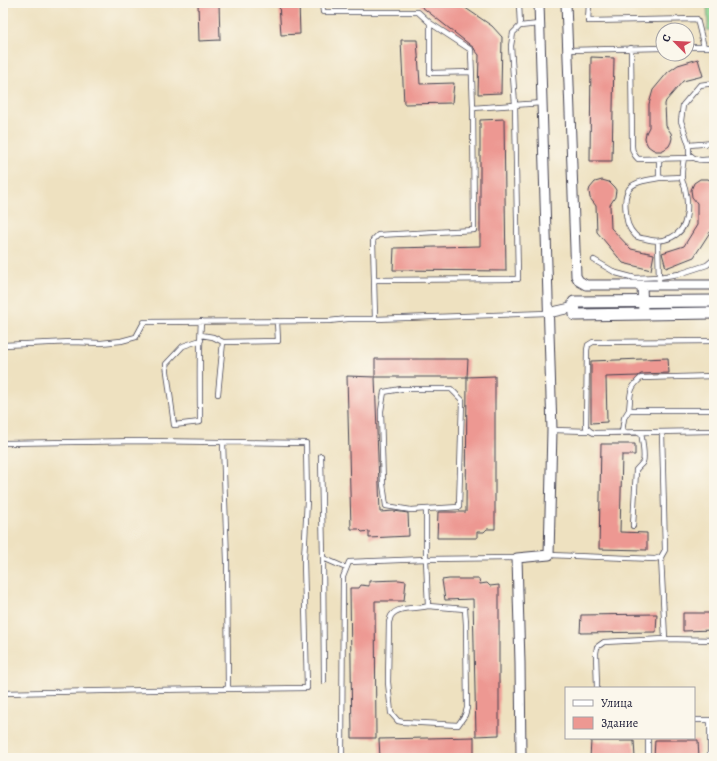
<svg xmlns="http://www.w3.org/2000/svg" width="717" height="761" viewBox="0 0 717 761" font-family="Alegreya,serif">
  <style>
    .green { fill: #8bd591; stroke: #567c66 }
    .building { fill: #ed9892 }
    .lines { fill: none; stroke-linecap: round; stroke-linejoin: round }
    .service-casing { stroke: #413f4f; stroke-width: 6 }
    .minor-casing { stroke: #413f4f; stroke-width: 11 }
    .tertiary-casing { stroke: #413f4f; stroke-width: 13 }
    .service { stroke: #fff; stroke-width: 4.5 }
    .minor { stroke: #fff; stroke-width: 9 }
    .tertiary { stroke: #fff; stroke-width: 11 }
  </style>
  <rect width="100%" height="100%" fill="#fbf7ec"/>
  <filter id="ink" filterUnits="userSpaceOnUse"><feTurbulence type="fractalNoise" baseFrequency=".025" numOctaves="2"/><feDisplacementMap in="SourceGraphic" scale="8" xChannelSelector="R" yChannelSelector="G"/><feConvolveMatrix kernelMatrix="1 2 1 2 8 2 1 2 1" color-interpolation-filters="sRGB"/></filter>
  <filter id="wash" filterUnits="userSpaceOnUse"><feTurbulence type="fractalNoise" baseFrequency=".012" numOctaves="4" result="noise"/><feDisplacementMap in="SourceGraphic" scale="16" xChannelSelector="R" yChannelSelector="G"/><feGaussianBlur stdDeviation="0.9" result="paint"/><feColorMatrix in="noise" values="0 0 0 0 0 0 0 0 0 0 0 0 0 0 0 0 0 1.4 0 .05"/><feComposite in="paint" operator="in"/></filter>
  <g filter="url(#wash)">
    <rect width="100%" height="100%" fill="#eee1c0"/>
    <path class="green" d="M707,3H714V30H707L708,25Z"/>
    <g id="blocks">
      <path class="building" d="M198,3H219L220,40L199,41Z
        M279,3H299L300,34L281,35Z
        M417,3H458L492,26L502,37L501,93L478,94L479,55L475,50L474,48Z
        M401,40H417L420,84L454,83L452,103L404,104Z
        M591,57L614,58L612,161H590Z
        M698,59L703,76L683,81L666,101L665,104L666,126L671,133L672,138L671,142L669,146L665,149L661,151H656L652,149L648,146L646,142L645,138L646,133L649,127V104L653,90L668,72L678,65Z
        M504,119L506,271L393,270L394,248L480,246V120Z
        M700,179H708L714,183V201L713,202L712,229L694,257L666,268L662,253L684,246L697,225V203L692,197L691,190L694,183Z
        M602,180L609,182L614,187L616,190L615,197L610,205L611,228L631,249L654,254L651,270L623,263L597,232L596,206L590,198L589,191L590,188L595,182Z
        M668,358L669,373L641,374L638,376L606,377L607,422L591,423V361Z
        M375,359H468L467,377H375Z
        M347,376L375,377L380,512L394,511L408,513L409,536L369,538V531L362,532L359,529H351Z
        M495,376V529H487L484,532H477V538H437L438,512H466L467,377Z
        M601,444H635V455H622L620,532L647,533V550L599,549Z
        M449,579H479L480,584L487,583L490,586L499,585V735L476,736L473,599L445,600L442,580Z
        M399,580L406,581L404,601H375L376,738H352L350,588H359L361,585L369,586V581Z
        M683,613H714V630L683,631Z
        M657,614L656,632L580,633L581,615Z
        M474,737V757L380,758L379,739Z
        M655,740H698L699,758H654Z
        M591,741H634L635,758H590Z"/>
    </g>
  </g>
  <g filter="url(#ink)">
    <use href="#blocks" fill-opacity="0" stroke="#413f4f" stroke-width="1"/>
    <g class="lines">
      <defs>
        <path id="service" d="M322,3L323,12H418L430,23L471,50L473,108L474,230L378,235L373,240L375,319
          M519,3L520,26
          M589,3L588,21L697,19L704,47
          M430,23V73L471,72
          M687,47H714
          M631,48L632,146C632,152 634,155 638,159L692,158
          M568,50L663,48
          M714,83L700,85L683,105L681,121L689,145V154C697,162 703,160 714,159
          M473,108L542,103
          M689,145L714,143
          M659,158V178C634,182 622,184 626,213C627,222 628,228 635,235C637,238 642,238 646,239C663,244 683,237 686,218C688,209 687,197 685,188C684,185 682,182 682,179C681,172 683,165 684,158
          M659,178L682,177
          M658,241L659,280
          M594,260L616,273L635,278L659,277L679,274L707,265L714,259
          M375,280L518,279L515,105L511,46L513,33L520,26L539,24
          M201,335L213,337L223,342
          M201,340L183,346L166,364L174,425L200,422C200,389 199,355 201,321
          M714,341L593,342L588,345L587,350L586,427L590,431L594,433L714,431
          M3,345L72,342L101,343L121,341L136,337L144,322L329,321L348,319H375L548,313
          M218,394L223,342L278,341L277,321
          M629,410C631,395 628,389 641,378L714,376
          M552,430L590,431
          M622,432L624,418L629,410H714
          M223,442L227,561L228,689
          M3,443L143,441L306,443L307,500L304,560L307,688L150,690L3,693
          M321,456L323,558L346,568
          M426,509L411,510L386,506L383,484L381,411L384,392L401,389H451L462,400L459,507L426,509V559L428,606
          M633,526L636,470C638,467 641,465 643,462C645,457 642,438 641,432
          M549,555L655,559L661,557L665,550L662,432
          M661,557L665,639L714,640
          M323,558L324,681
          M428,606L465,609L466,624L467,708L465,715L458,725L403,722L398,721L391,713L388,682L389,622C390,620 390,618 391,616C398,605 417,610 428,606Z
          M597,688L596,653L597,647L604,642L665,639
          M694,720H714
          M342,758L343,577L349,562L426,559L517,558
          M648,758V738
          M710,758V720"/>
        <path id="minor" d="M566,3L576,276L579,281L586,285H714
          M642,285L643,313
          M548,313L575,307
          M521,758L520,663L517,558L549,555L552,430L539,3"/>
        <path id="tertiary" d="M714,301L574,302L575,315L714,313"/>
      </defs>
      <use href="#service" class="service-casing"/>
      <use href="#minor" class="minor-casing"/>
      <use href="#tertiary" class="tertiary-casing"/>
      <use href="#service" class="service"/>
      <use href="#minor" class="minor"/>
      <use href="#tertiary" class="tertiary"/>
    </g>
  </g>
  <rect width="717" height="761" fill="none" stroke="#fbf7ec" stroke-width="16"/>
  <rect x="565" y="687" width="130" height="52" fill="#fbf7ec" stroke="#a4a2a5"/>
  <rect x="573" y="700" width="20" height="6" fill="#ffffff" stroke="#a4a2a5"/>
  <text x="601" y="707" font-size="12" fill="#22223b">Улица</text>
  <rect x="573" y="717" width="20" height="12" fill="#ed9892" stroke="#a4a2a5"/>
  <text x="601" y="727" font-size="12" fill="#22223b">Здание</text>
  <g transform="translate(675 42) rotate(294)"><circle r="19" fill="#fbf7ec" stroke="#a4a2a5"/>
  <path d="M0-3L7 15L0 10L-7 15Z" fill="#d1495b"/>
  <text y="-6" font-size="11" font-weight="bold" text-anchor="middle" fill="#22223b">С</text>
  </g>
</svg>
